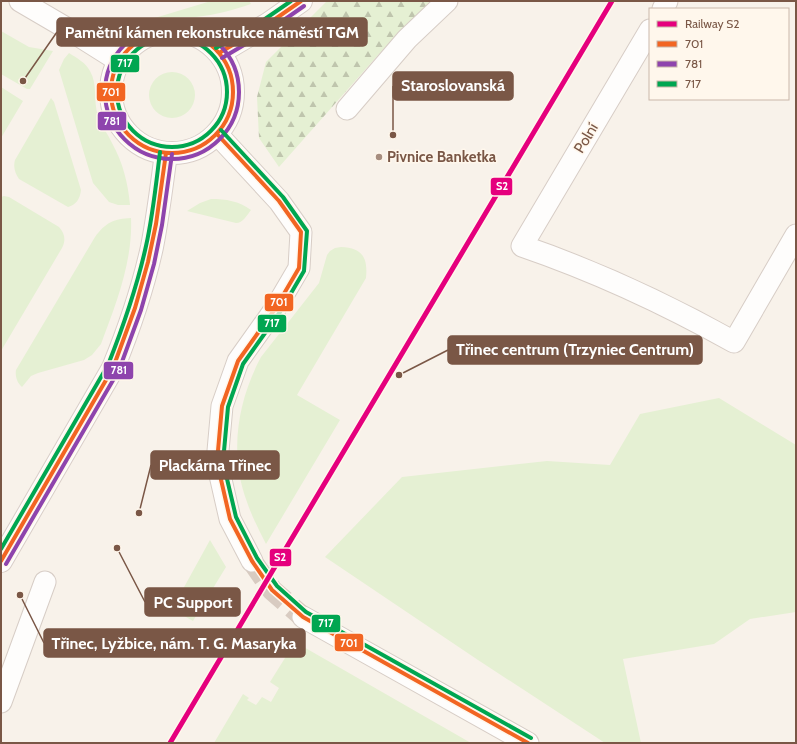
<svg xmlns="http://www.w3.org/2000/svg" width="797" height="744" viewBox="0 0 797 744" font-family="Cabin,sans-serif">
  <style>
    .green { fill: #e5f0d3 }
    .forest { fill: url(#forest-firs) }
    .lines { fill: none; stroke-linecap: round; stroke-linejoin: round }
    .street-tunnel { stroke: #d8cbc1; stroke-width: 21; stroke-dasharray: 21 10; stroke-linecap: butt }
    .street-casing { stroke: #d7cdc6; stroke-width: 23 }
    .secondary-casing { stroke: #d9cec8; stroke-width: 24 }
    .street { stroke: #fefdfc; stroke-width: 21 }
    .secondary { stroke: #fefdfc; stroke-width: 22 }
    .bus-1-casing { stroke: #fff7ec; stroke-width: 7 }
    .bus-2-casing { stroke: #fff7ec; stroke-width: 7 }
    .bus-3-casing { stroke: #fff7ec; stroke-width: 7 }
    .bus-1 { stroke: #f26522; stroke-width: 4 }
    .bus-2 { stroke: #8e44ad; stroke-width: 4 }
    .bus-3 { stroke: #00a651; stroke-width: 4 }
    .rail-1-casing { stroke: #fff7ec; stroke-width: 8 }
    .rail-1 { stroke: #e5007d; stroke-width: 5 }
    .poi-dot { fill: #a68d7f; stroke: #fff7ec; stroke-width: 1.5 }
    .labels { text-anchor: middle; dominant-baseline: central; stroke-width: 3; stroke-linejoin: round; paint-order: stroke }
    .street-label { font-size: 15px; fill: #7a5746; stroke: #fff7ec }
    .poi-label { font-size: 15px; font-weight: bold; fill: #7a5746; stroke: #fff7ec; text-anchor: start }
    .leader { fill: none; stroke: #7a5746; stroke-width: 1.5 }
    .callout-dot { fill: #7a5746; stroke: #fff7ec; stroke-width: 1.5 }
    .callout { fill: #7a5746; stroke: #7a5746; stroke-width: 1.5 }
    .callout-label { font-size: 16px; text-anchor: middle; font-weight: bold; fill: #fff }
    .line-badge { stroke: #fff7ec; stroke-width: 1.5 }
    .badge-label { font-size: 11px; text-anchor: middle; font-weight: bold; fill: #fff }
  </style>
  <defs>
    <pattern id="forest-firs" width="22" height="20" patternUnits="userSpaceOnUse"><rect width="22" height="20" fill="#e5f0d3"/><path d="M5 1l3.5 6h-7zM16 11l3.5 6h-7z" fill="#bfc5ad"/></pattern>
  </defs>
  <rect width="100%" height="100%" fill="#f8f2ea"/>
  <path class="green" d="M211,1H249L251,4C233,10 216,15 196,17C181,18 164,16 150,22L148,20Z
    M1,31L29,47L53,51L30,89H27L1,74Z
    M69,53C77,58 86,63 90,71C98,85 93,101 98,116C101,125 108,134 112,143C123,163 128,183 130,205H118L109,202L93,183L59,70L64,59Z
    M149 95a23 23 0 1 1 46 0a23 23 0 1 1-46 0Z
    M1,87L23,101L1,138Z
    M51,98L54,102L81,190C80,199 76,205 68,207L19,179C15,173 13,167 15,160Z
    M4,196L9,197L59,227C65,234 66,240 62,248L1,351V197Z
    M211,199C226,199 239,201 251,210C247,215 243,223 236,223L187,211L200,203Z
    M131,218C133,261 116,304 101,344L92,355L84,360L38,373L31,376L22,387C17,383 15,376 16,370L95,237C106,222 114,219 131,218Z
    M341,247C362,248 368,257 366,278L297,395L340,420L266,544C259,530 252,517 247,502C229,454 237,402 261,357L319,283L327,255L330,251L335,248Z
    M719,398L796,445V612L750,619L714,644L623,659L641,743H605L478,660L325,557L402,477L547,461L610,465L640,414Z
    M210,540L226,567L193,621L172,609Z
    M295,642L471,743H214L243,694L249,698L247,700L256,705L262,697L271,702L279,688L270,682Z"/>
  <path class="forest" d="M327,1H433L379,54L279,167L259,138L257,97L266,62Z"/>
  <g class="lines">
    <path class="street-tunnel" d="M252,561L272,590L303,617"/>
    <defs>
      <path id="street" d="M20,1L73,32L119,61
        M663,9L667,1
        M650,30L522,246C595,271 666,304 734,342L796,235
        M347,109L407,39L447,1
        M217,134L279,201L301,232L299,268L275,309L238,361L222,406L217,462L230,519L252,561
        M303,617L528,743
        M1,702L45,582"/>
      <path id="secondary" d="M111 92a61 61 0 1 1 122 0a61 61 0 1 1-122 0Z
        M219,53L268,24L301,1
        M1,561L113,368C129,329 143,288 152,247C158,216 162,184 166,153"/>
    </defs>
    <use href="#street" class="street-casing"/>
    <use href="#secondary" class="secondary-casing"/>
    <use href="#street" class="street"/>
    <use href="#secondary" class="secondary"/>
    <defs>
      <path id="bus-1" d="M111 92a61 61 0 1 1 122 0a61 61 0 1 1-122 0Z
        M219,53L268,24L301,1
        M217,134L279,201L301,232L299,268L275,309L238,361L222,406L217,462L230,519L252,561L272,590L303,617L528,743
        M1,561L113,368L135,308L148,262L156,224L166,153"/>
      <path id="bus-2" d="M105 92a67 67 0 1 1 134 0a67 67 0 1 1-134 0Z
        M222,58L271,29L304,6
        M6,564L119,370L141,310L154,264L162,225L172,154"/>
      <path id="bus-3" d="M117 92a55 55 0 1 1 110 0a55 55 0 1 1-110 0Z
        M216,48L265,19L291,1
        M221,130L283,197L307,231L304,271L280,312L243,364L228,407L223,462L236,517L257,558L277,586L306,612L531,738
        M1,549L108,365C123,327 137,287 146,246C153,215 156,184 160,152"/>
    </defs>
    <use href="#bus-1" class="bus-1-casing"/>
    <use href="#bus-2" class="bus-2-casing"/>
    <use href="#bus-3" class="bus-3-casing"/>
    <use href="#bus-1" class="bus-1"/>
    <use href="#bus-2" class="bus-2"/>
    <use href="#bus-3" class="bus-3"/>
    <defs>
      <path id="rail-1" d="M170,743L612,1"/>
    </defs>
    <use href="#rail-1" class="rail-1-casing"/>
    <use href="#rail-1" class="rail-1"/>
  </g>
  <circle class="poi-dot" cx="379" cy="157" r="4"/>
  <g class="labels">
    <g class="street-label">
      <text transform="translate(586 138) rotate(-59)">Polní</text>
    </g>
    <g class="poi-label">
      <text x="387" y="157">Pivnice Banketka</text>
    </g>
  </g>
  <path class="leader" d="M23 81L57 32M393 135L393 86M399 375L448 350M139 513L151 465M117 548L145 602M20 595L44 643"/>
  <g class="callout-dot">
    <circle cx="23" cy="81" r="4"/>
    <circle cx="393" cy="135" r="4"/>
    <circle cx="399" cy="375" r="4"/>
    <circle cx="139" cy="513" r="4"/>
    <circle cx="117" cy="548" r="4"/>
    <circle cx="20" cy="595" r="4"/>
  </g>
  <g class="callout">
    <rect x="57" y="18" width="310" height="28" rx="4"/>
    <rect x="393" y="72" width="120" height="28" rx="4"/>
    <rect x="448" y="336" width="254" height="28" rx="4"/>
    <rect x="151" y="451" width="128" height="28" rx="4"/>
    <rect x="145" y="588" width="95" height="28" rx="4"/>
    <rect x="44" y="629" width="261" height="28" rx="4"/>
  </g>
  <g class="callout-label">
    <text x="212" y="38">Pamětní kámen rekonstrukce náměstí TGM</text>
    <text x="453" y="91">Staroslovanská</text>
    <text x="575" y="355">Třinec centrum (Trzyniec Centrum)</text>
    <text x="215" y="471">Plackárna Třinec</text>
    <text x="193" y="608">PC Support</text>
    <text x="174" y="649">Třinec, Lyžbice, nám. T. G. Masaryka</text>
  </g>
  <g class="line-badge">
    <rect x="110" y="54" width="30" height="19" rx="4" fill="#00a651"/>
    <rect x="96" y="82" width="30" height="20" rx="4" fill="#f26522"/>
    <rect x="97" y="111" width="30" height="20" rx="4" fill="#8e44ad"/>
    <rect x="490" y="177" width="23" height="19" rx="4" fill="#e5007d"/>
    <rect x="264" y="293" width="30" height="19" rx="4" fill="#f26522"/>
    <rect x="257" y="314" width="30" height="19" rx="4" fill="#00a651"/>
    <rect x="103" y="361" width="31" height="19" rx="4" fill="#8e44ad"/>
    <rect x="269" y="548" width="23" height="19" rx="4" fill="#e5007d"/>
    <rect x="311" y="614" width="30" height="19" rx="4" fill="#00a651"/>
    <rect x="334" y="633" width="30" height="19" rx="4" fill="#f26522"/>
  </g>
  <g class="badge-label">
    <text x="125" y="67">717</text>
    <text x="111" y="96">701</text>
    <text x="112" y="125">781</text>
    <text x="502" y="190">S2</text>
    <text x="279" y="306">701</text>
    <text x="272" y="327">717</text>
    <text x="119" y="374">781</text>
    <text x="280" y="561">S2</text>
    <text x="326" y="627">717</text>
    <text x="349" y="647">701</text>
  </g>
  <rect width="797" height="744" fill="none" stroke="#7a5746" stroke-width="4"/>
  <rect x="649" y="8" width="140" height="92" fill="#fff7ec" stroke="#cab7aa"/>
  <rect x="657" y="21" width="20" height="6" fill="#e5007d" stroke="#cab7aa"/>
  <text x="685" y="28" font-size="12" fill="#7a5746">Railway S2</text>
  <rect x="657" y="41" width="20" height="6" fill="#f26522" stroke="#cab7aa"/>
  <text x="685" y="48" font-size="12" fill="#7a5746">701</text>
  <rect x="657" y="61" width="20" height="6" fill="#8e44ad" stroke="#cab7aa"/>
  <text x="685" y="68" font-size="12" fill="#7a5746">781</text>
  <rect x="657" y="81" width="20" height="6" fill="#00a651" stroke="#cab7aa"/>
  <text x="685" y="88" font-size="12" fill="#7a5746">717</text>
</svg>
